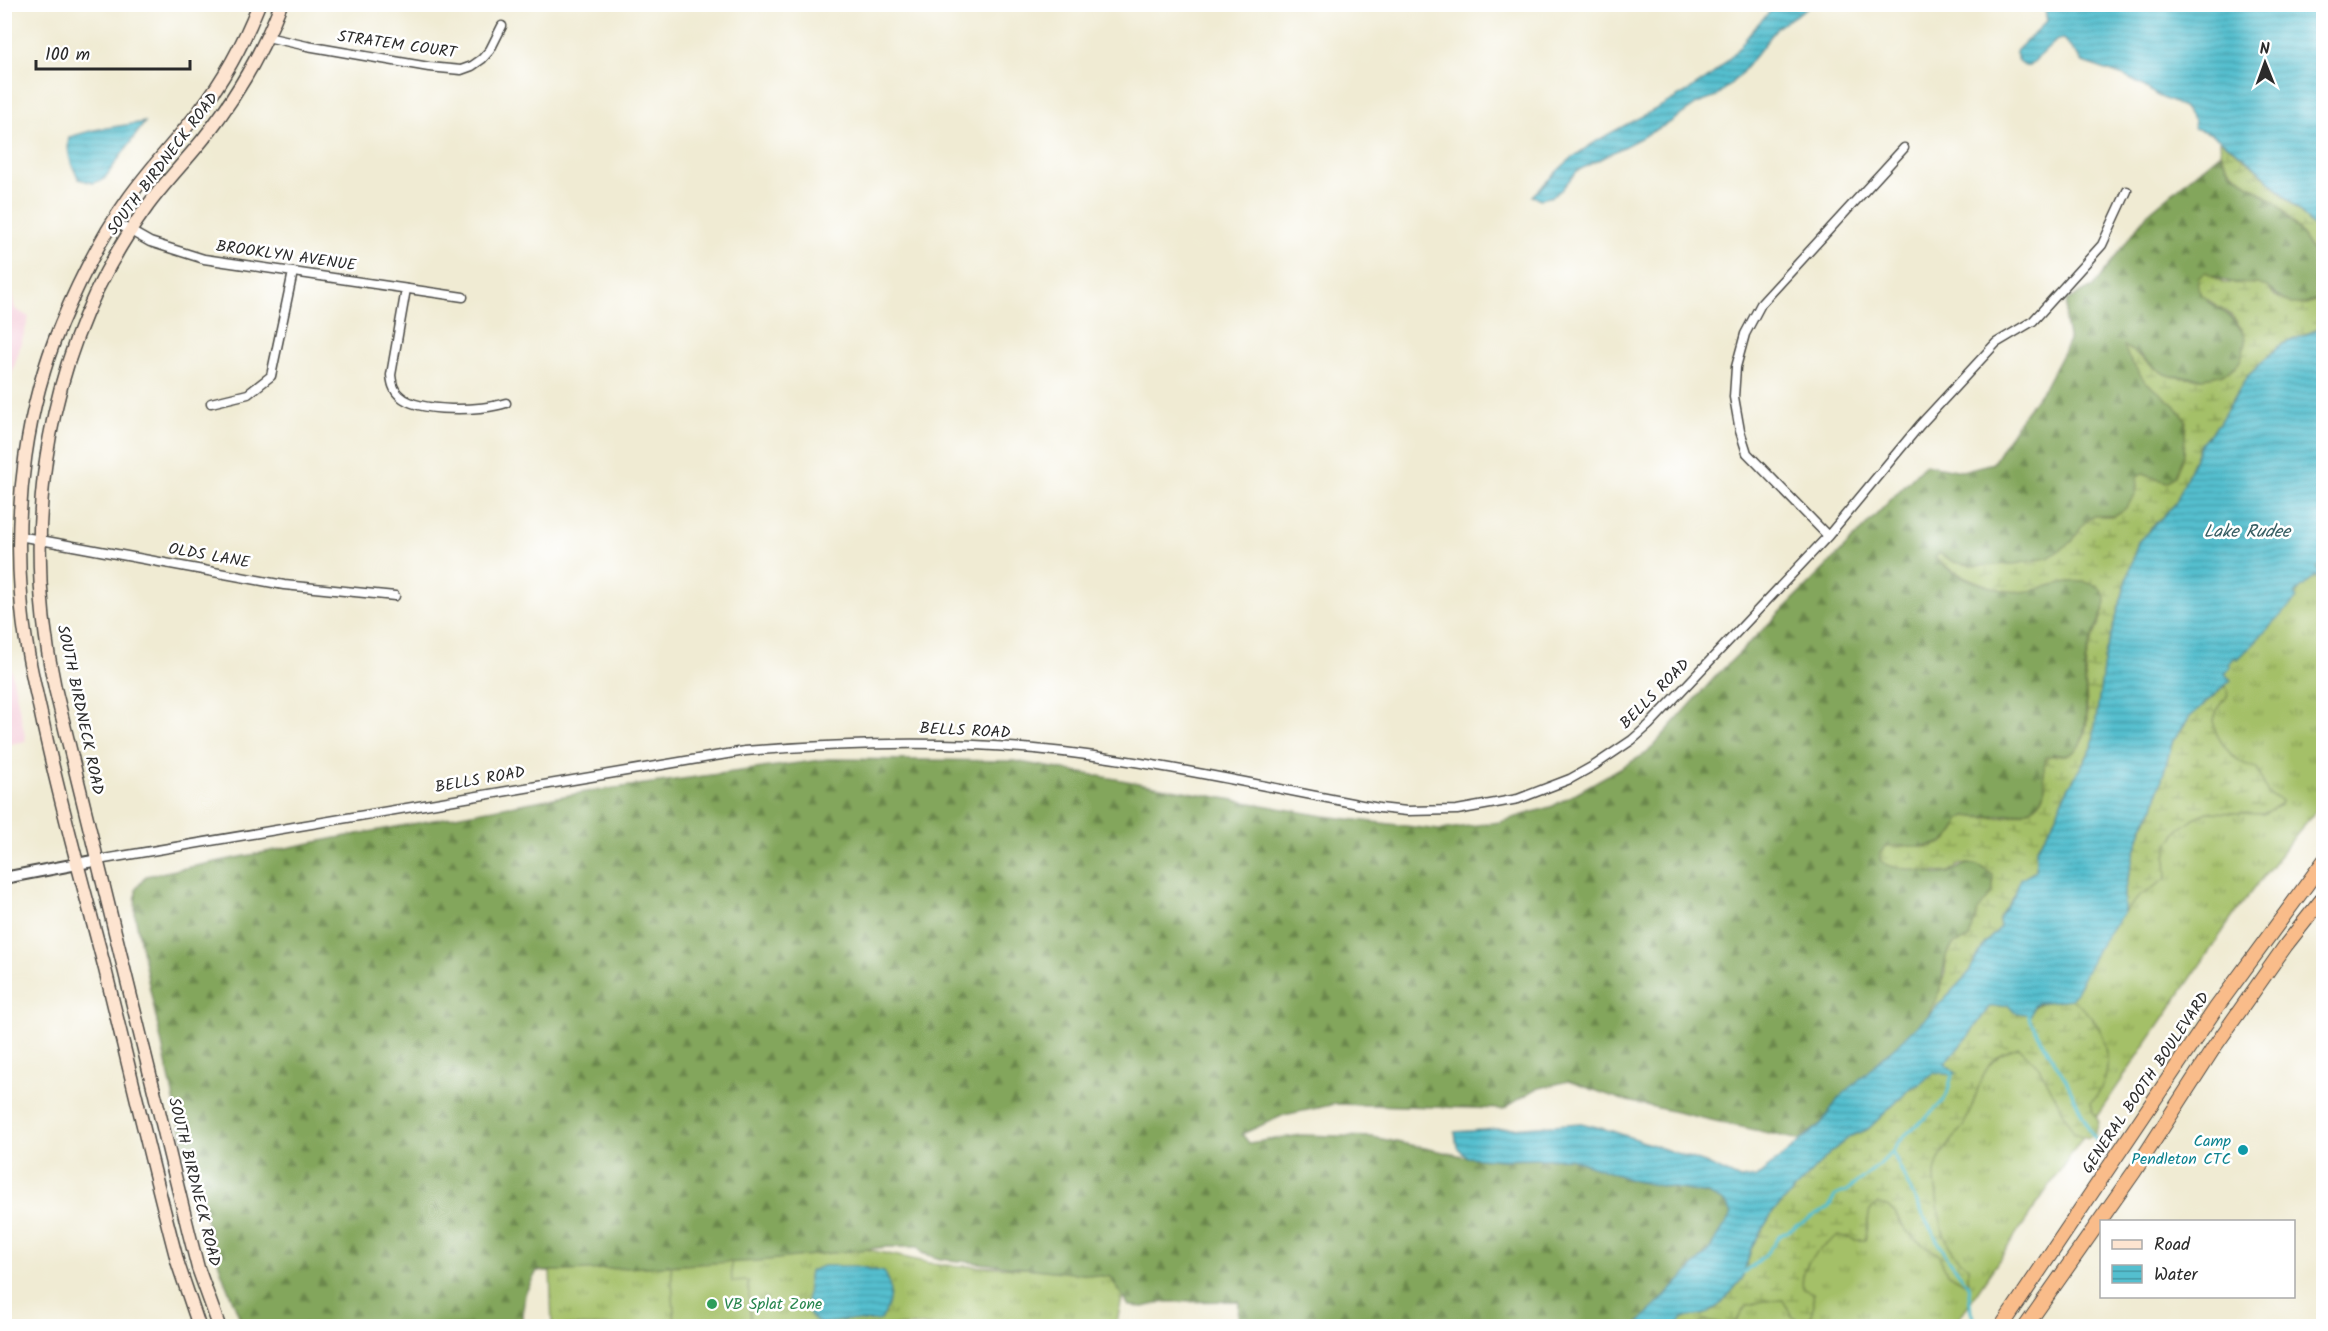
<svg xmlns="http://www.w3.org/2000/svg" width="2328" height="1331" viewBox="0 0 2328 1331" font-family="Kalam,sans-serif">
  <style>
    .built { fill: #f5cfdb }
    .grass { fill: url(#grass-tufts); stroke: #687649; stroke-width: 1.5 }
    .forest { fill: url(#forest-firs); stroke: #576844; stroke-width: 1.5 }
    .wetland { fill: url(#wetland-marsh); stroke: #687649; stroke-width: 1.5 }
    .pitch { fill: #a4c067; stroke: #687649; stroke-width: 1.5 }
    .water { fill: url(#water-rules); stroke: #40757d; stroke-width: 1.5 }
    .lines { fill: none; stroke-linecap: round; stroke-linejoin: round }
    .stream { stroke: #54bfcf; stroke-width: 3 }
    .minor-casing { stroke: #494844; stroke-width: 11 }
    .tertiary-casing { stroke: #494844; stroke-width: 14 }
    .secondary-casing { stroke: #494844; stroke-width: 15 }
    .trunk-casing { stroke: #494844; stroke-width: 16 }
    .minor { stroke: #fff; stroke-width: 8 }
    .tertiary { stroke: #fff; stroke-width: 10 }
    .secondary { stroke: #fde4d0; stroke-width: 12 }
    .trunk { stroke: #f9bc8a; stroke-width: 14 }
    .culture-dot { fill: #0f9aa8; stroke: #fff; stroke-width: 2 }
    .leisure-dot { fill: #2e9e5b; stroke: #fff; stroke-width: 2 }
    .labels { text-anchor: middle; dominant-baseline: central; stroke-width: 5; stroke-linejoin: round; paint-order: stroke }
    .street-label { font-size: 16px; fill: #2b2b2b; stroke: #fff }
    .culture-label { font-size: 16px; fill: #0d838f; stroke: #fff; text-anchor: end }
    .leisure-label { font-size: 16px; fill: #27864d; stroke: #fff; text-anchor: start }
    .water-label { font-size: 18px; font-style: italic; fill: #395f64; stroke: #fff }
  </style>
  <defs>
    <pattern id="grass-tufts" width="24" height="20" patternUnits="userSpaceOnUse" patternTransform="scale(1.5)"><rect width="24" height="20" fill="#a4c067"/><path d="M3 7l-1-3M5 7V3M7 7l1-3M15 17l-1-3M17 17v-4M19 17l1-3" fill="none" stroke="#869c55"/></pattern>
    <pattern id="forest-firs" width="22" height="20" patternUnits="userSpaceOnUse" patternTransform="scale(1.5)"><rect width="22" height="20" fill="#83a65c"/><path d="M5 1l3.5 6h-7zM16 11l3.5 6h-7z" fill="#6b874c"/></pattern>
    <pattern id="wetland-marsh" width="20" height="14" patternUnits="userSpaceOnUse" patternTransform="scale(1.5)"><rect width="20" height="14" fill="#a4c067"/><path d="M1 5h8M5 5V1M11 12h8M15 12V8" fill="none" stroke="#869c55"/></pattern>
    <pattern id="water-rules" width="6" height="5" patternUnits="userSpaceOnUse" patternTransform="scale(1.5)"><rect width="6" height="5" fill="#54bfcf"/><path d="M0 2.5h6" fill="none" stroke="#469ba8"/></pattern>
  </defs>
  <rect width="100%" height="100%" fill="#fff"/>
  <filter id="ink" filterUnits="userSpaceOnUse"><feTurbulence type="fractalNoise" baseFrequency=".0167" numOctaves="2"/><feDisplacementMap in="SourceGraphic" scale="12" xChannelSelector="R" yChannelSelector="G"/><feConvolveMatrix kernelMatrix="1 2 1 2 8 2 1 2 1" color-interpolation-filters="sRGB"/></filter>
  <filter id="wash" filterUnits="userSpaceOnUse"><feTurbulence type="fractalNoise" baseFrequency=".008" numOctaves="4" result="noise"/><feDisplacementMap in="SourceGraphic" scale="24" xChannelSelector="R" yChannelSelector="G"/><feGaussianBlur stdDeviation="1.35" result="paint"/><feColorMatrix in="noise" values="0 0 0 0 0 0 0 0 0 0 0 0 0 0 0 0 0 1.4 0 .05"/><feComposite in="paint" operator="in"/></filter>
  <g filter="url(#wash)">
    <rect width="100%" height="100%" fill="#f0ebd3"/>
    <path class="built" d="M4,260L15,309L29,317L5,397Z
      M11,669L26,741L5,745V670Z"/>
    <path class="grass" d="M2323,379V803L2297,833L2238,909L1954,1326H1673L1884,1099Z
      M847,1245L939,1265L1128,1272L1116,1326H552L550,1268Z"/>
    <path class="forest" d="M2220,153L2231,172L2278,205L2296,227L2323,266V297C2313,300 2303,306 2291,304C2280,301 2273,289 2263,286C2245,282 2228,286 2214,275L2208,302C2226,311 2236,320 2246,338L2241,361L2225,375L2202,378L2171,376L2159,371L2139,354L2144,380L2175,405L2186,420L2184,454L2175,476L2168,482C2158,481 2152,476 2143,473L2138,477L2136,494L2125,509L2114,516H2094L2084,523L2072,542L2048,558L2015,564L1974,566L1954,562L1939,553L1935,558C1953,577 2002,595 2028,591C2048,588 2075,575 2095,585C2101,588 2107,595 2106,603C2106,607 2103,612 2101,616C2096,630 2087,648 2085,663C2082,688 2100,765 2053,754L2044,772C2051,804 2031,813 2004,815C1990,817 1980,818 1966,816L1959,820C1953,841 1941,846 1920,846L1902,868C1915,868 1924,872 1936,874C1962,877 1962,848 1993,875V892L1978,912L1969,939L1954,944L1946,956L1940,990L1928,1016L1839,1099L1821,1124L1799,1140L1623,1100L1568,1081L1536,1089L1503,1109L1336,1104L1284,1115L1242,1134L1249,1143L1301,1135L1373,1137L1467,1157L1503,1160L1570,1158L1634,1181L1708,1194L1726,1203L1732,1214L1708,1252L1636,1326H1238L1239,1301L1163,1302L1144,1307L1129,1306L1110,1277L940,1259L922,1253L918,1247H886L759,1261L568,1271H537L525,1294L521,1326H243L222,1274L184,1145L149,985L135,915L136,889L146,876L336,838L586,792L828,759L1014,761L1324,816L1439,830L1500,822L1553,806L1647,753L1716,676L1829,564L1925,464L1962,471L1993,463L2018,422L2045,386L2069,341L2065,322L2067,300L2093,287L2148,213Z"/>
    <path class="wetland" d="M2220,140C2260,167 2291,203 2323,238V266C2309,246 2296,224 2279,206C2257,184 2219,177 2220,140Z
      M2206,272L2224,283L2257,284L2267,287L2275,296L2291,304H2307L2323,297V327L2279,346L2247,377L2219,423L2201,444L2175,504L2138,542L2105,655L2092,748L2062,799L2056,818L2036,849V870L2020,879L2015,895L1999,919L2000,928L1985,943L1967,975L1928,1016L1940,990L1945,974L1946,956L1954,944L1969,939L1978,911L1993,892V875C1984,867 1972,859 1959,865C1955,867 1952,871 1948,872C1942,874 1894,868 1887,865C1885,864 1882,861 1880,860V853L1887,846C1916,843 1949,858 1959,820L1966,816C1988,820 2035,819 2044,795C2047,786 2044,780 2044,771C2044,767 2045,762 2046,757C2056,753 2067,759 2076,750C2096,729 2082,687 2086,661C2088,644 2107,610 2106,600C2104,592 2100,586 2092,584C2071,577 2049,587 2029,591C2003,596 1954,575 1935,558L1939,553L1954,562L1974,566L2015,564L2048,558L2072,542L2084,523L2094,516H2114L2125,509L2136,494L2137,477L2143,473C2152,476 2158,481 2168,482L2175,476L2184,454L2186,420L2175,405L2144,380L2128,357L2124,346C2139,354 2149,366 2163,373C2181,382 2228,381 2240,361C2244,355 2244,345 2246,338C2241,328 2236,318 2226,311C2213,302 2192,296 2199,276Z
      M2226,685L2228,695C2225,701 2216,709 2215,716C2210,732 2227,752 2239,761C2244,765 2251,765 2257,769L2267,792L2281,801L2280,805L2263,814L2208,812L2194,818L2180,829L2170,842L2166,856L2167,878L2140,896L2124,912V892L2134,855L2142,828L2153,810L2173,740L2190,717Z
      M2060,999H2072C2079,1005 2088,1011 2093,1019C2112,1045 2113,1079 2091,1102L2093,1112L2099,1122L2095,1135L2088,1138L2074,1133L2040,1068L2019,1047C1976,1058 1982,1092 1964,1124C1957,1137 1943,1148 1938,1162C1932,1178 1936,1183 1937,1198C1941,1227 1944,1249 1968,1267V1285L1947,1273L1938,1254L1916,1240L1905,1229L1895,1213L1887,1206L1878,1204L1870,1210C1867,1220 1869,1230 1865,1240H1855L1839,1235C1821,1247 1798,1264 1803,1289L1813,1293L1814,1304L1810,1318L1800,1322L1792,1316L1783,1300L1763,1301L1746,1306L1737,1320L1730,1326L1705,1321L1697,1326H1677L1683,1318L1706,1314L1722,1303L1742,1279L1752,1246L1773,1212L1831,1152L1851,1136L1868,1129L1912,1087L1919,1084L1934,1072L1952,1075L1955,1072L1945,1063L1968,1037L1989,1007L2009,1005L2014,1012L2030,1014C2034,1000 2046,1003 2060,999Z"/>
    <path class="pitch" d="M731,1262L732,1282L748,1281L751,1326H675L671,1266Z"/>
    <path class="water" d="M1778,5H1811L1778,27L1740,75L1716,97L1697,104L1669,123L1577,171L1561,190L1553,196L1541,199L1532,196C1545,184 1558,169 1572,158C1614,126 1666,108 1709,77C1737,57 1751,25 1778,5Z
      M2044,5H2323V238L2283,193L2245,157L2212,134L2194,128V120L2183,107L2156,95L2142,85L2124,76L2083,62L2063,39L2057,40L2029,66C2022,68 2016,58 2016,51L2047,21Z
      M145,122L104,179L93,183L79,179C71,165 66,153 69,137L94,130Z
      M2323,327L2324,562L2317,569L2322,573L2318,577L2315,575L2304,587H2302L2295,594L2297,599L2238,659L2235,657L2229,664L2231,667L2225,674L2231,680L2190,717L2173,740L2153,810L2142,828L2134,855L2124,892V912L2101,943L2072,999L2037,1003L2033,1006L2031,1015L2014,1012L2008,1005L1989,1007L1968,1037L1945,1063L1956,1073L1952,1075L1934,1072L1919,1085L1912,1087L1868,1129L1851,1136L1831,1152L1773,1212L1752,1246L1742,1279L1722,1303L1706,1314L1683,1318L1677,1326H1636L1708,1252L1732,1214L1726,1203L1708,1194L1634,1181L1570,1158L1503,1160L1467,1157L1457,1147L1455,1132L1581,1123L1612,1131L1705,1163L1740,1179L1757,1177L1821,1124L1838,1099L1928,1016L1967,975L1985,943L2000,928L1999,919L2015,895L2020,879L2036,870V849L2056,818L2062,799L2092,748L2105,655L2138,542L2175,504L2201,444L2219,423L2247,377L2279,346Z
      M823,1266H856L884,1272C894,1285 890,1307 881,1320C870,1323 858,1320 847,1320C839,1321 831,1323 824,1323C800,1323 808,1286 810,1271Z"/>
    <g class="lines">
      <path class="stream" d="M2028,1014L2030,1021L2066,1080L2090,1131L2101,1147
        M1952,1075C1950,1082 1949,1092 1945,1098C1930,1119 1906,1128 1892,1152L1926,1221L1949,1260L1968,1285L1971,1312L1977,1326
        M1744,1273L1764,1256L1780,1236L1829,1207L1835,1196L1846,1191L1880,1164L1892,1152"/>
    </g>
  </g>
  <g filter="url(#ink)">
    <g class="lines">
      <defs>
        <path id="minor" d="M267,37L307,46L429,67L461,70L472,66L482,59L490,50L502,26
          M113,221L150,242L204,259L463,297
          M406,289L391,375C392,383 393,390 400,396C418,413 483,411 506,403
          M211,403L248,394L271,376L293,272
          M19,536L284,585L395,596
          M1828,536L1747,453L1740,431L1734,397L1736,367L1745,334L1761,304L1904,148
          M98,860L745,751C842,743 938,740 1035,749C1150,760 1265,787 1379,808L1407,811L1457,810L1518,799L1570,779L1595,765L1632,740L1649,725L1828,536L1920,425L1996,343L2033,321L2102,245L2127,191"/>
        <path id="tertiary" d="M4,878L98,860"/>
        <path id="secondary" d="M199,1326L178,1264C152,1166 129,1067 105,969C83,884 59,800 41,714C32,675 23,635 21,595C14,505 26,407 61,324C79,281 101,237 128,199C150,168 177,140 200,110C225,78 244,42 259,4
          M219,1326L198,1268L189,1233L55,688C19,524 46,346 146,208C164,183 185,162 204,138C236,97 262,53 281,4"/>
        <path id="trunk" d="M2002,1326L2216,1008L2324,861
          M2026,1326L2134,1172L2215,1046L2286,945L2324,897"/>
      </defs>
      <use href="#minor" class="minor-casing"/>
      <use href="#tertiary" class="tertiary-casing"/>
      <use href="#secondary" class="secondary-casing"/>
      <use href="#trunk" class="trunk-casing"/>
      <use href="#minor" class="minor"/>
      <use href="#tertiary" class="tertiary"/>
      <use href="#secondary" class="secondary"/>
      <use href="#trunk" class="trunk"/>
    </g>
  </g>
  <circle class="culture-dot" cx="2243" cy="1150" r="6"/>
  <circle class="leisure-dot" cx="712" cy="1304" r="6"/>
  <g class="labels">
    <g class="street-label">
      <text transform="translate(397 45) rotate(8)">STRATEM COURT</text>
      <text transform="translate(163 164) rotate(-53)">SOUTH BIRDNECK ROAD</text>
      <text transform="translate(286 256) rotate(8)">BROOKLYN AVENUE</text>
      <text transform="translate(209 556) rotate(10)">OLDS LANE</text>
      <text transform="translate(1655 694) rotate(-45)">BELLS ROAD</text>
      <text transform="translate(80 710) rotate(78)">SOUTH BIRDNECK ROAD</text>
      <text transform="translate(965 731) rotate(3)">BELLS ROAD</text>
      <text transform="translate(480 780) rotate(-10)">BELLS ROAD</text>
      <text transform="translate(2146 1083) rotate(-56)">GENERAL BOOTH BOULEVARD</text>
      <text transform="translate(194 1182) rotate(76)">SOUTH BIRDNECK ROAD</text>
    </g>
    <g class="culture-label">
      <text x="2231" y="1141">Camp<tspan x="2231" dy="18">Pendleton CTC</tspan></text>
    </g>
    <g class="leisure-label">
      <text x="724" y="1304">VB Splat Zone</text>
    </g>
    <g class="water-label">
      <text x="2247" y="532">Lake Rudee</text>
    </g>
  </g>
  <rect width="2328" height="1331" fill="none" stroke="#fff" stroke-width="24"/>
  <rect x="2100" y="1220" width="195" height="78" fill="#ffffff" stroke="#aaaaaa" stroke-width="1.5"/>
  <rect x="2112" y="1240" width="30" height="9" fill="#fde4d0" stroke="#aaaaaa" stroke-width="1.5"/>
  <text x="2154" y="1250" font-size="18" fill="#2b2b2b">Road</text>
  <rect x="2112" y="1265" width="30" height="18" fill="url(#water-rules)" stroke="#aaaaaa" stroke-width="1.5"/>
  <text x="2154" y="1280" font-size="18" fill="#2b2b2b">Water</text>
  <g transform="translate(2265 63) rotate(359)" stroke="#ffffff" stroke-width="4.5" paint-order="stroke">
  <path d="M0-4.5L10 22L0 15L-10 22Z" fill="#2b2b2b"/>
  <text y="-9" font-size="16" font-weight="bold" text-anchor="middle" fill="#2b2b2b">N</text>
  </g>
  <path d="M36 60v9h154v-9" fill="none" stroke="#2b2b2b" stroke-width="3"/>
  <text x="45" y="60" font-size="18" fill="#2b2b2b" stroke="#ffffff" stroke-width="4.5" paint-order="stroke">100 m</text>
</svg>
